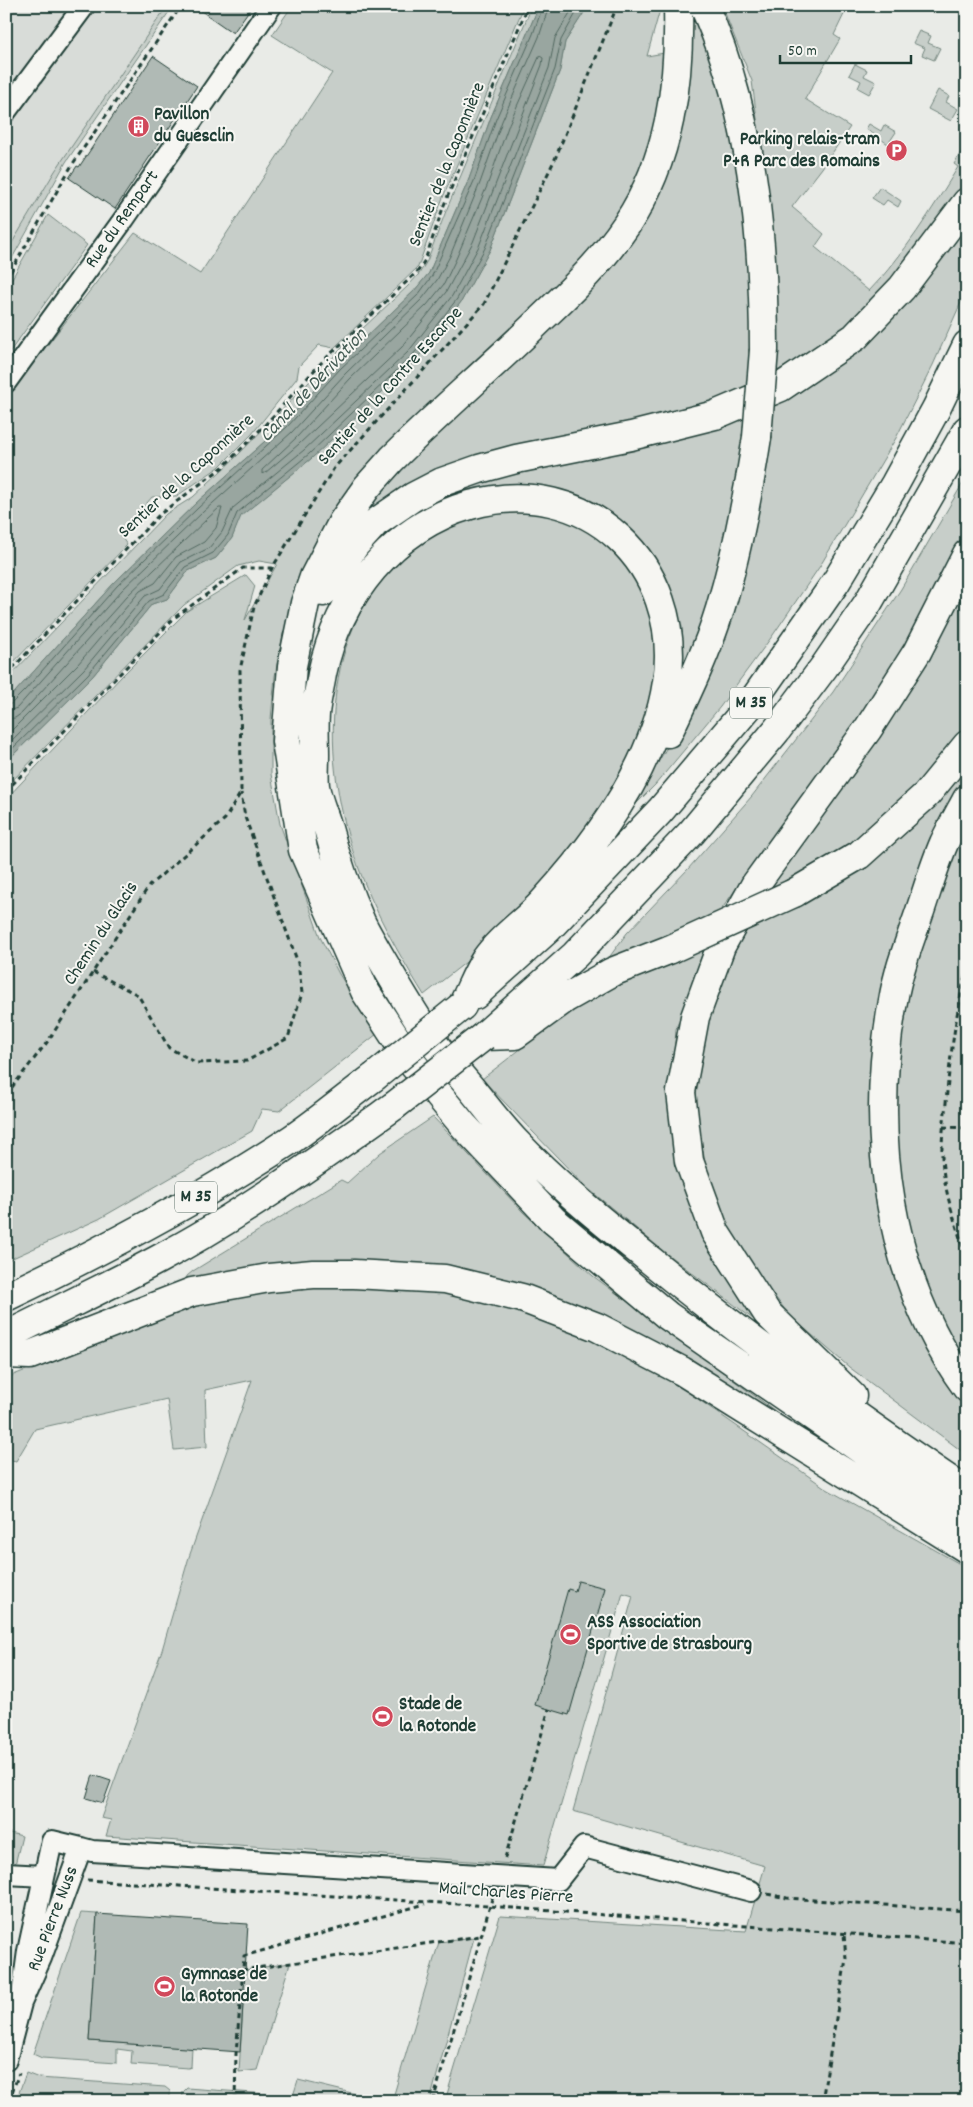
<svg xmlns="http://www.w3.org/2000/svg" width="973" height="2107" viewBox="0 0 973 2107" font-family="Dekko,sans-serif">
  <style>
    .built { fill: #d8dcd8 }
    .green { fill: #c7cec9; stroke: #73867e }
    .water { fill: #99a6a0; stroke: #687c75 }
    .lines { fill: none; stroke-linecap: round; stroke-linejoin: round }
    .shore { stroke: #50675f; stroke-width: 1 }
    .building { fill: #b0bab5; stroke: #1f3d34 }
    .minor-casing { stroke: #1f3d34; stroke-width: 24 }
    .highway-casing { stroke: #1f3d34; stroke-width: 31 }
    .path { stroke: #1f3d34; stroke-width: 3; stroke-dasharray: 5 4; stroke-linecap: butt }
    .minor { stroke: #f6f6f2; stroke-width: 20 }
    .highway { stroke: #f6f6f2; stroke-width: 28 }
    .highway-bridge-casing { stroke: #1f3d34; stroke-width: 31; stroke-linecap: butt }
    .highway-bridge { stroke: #f6f6f2; stroke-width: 28 }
    .labels { text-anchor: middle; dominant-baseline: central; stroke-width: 4; stroke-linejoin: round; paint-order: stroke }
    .shield { fill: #f6f6f2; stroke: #60746d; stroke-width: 1 }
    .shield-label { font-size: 18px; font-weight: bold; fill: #1f3d34 }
    .poi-label { font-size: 19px; font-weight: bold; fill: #1f3d34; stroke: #f6f6f2; text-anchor: start }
    .street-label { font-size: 19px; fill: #1f3d34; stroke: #f6f6f2 }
    .water-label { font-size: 20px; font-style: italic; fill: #445c54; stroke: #f6f6f2 }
  </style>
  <rect width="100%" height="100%" fill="#e9ebe7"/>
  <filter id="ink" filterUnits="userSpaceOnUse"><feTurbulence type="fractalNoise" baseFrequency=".02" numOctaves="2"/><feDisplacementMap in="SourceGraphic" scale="10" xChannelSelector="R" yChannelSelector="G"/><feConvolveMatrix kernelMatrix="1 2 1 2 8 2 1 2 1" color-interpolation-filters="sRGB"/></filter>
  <g filter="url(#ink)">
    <path class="built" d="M6,6H167L55,171L6,253Z"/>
    <path class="green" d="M167,6H173L66,162L6,269V253L55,171Z
      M292,6H524L442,200L418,267L334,348L319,345L299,366L297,378L252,434L219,467L177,496L152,497L120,535L127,545L6,670V398L135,233L200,274L332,73L272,35Z
      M532,6H539L491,117L469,179L429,273L414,291L336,366L284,424L195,504L114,583L6,702V680L166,514L193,497L236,457L347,343L408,286L419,274L427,261L446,211Z
      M586,6H661L647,56L670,52L667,88L636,190L596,250L330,522L310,554L283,634L275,676L271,719V774L280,824L320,937L339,974L377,1034L279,1111L262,1109L252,1131L99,1219L6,1261V799L121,677L187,611L246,575L255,586L245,620L277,564L259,561L238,566L184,605L6,787V762L92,677L152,604L167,599L188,571L216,558L232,538L240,516L312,458L416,360L461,302L490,250L560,70L565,42L583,14Z
      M688,6H697L716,60L746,198L755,330L748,388L358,520L381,483L629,237Z
      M722,6H848L834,35L840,39L805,99L850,127L822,168L792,207L824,234L815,247L869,291C904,255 932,210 958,167L954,164L967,142V180L919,252L853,320L812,351L775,372L766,188L752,81Z
      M919,31L931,36L928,43L940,48L934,60L922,55L925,48L913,43Z
      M855,64L867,70L864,76L876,82L869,94L858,88L861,81L849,75Z
      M938,90L949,96L946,102L958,109L951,121L928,109Z
      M869,124L881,131L884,125L896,132L888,144L866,129Z
      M880,187L901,201L898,207L887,200L883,205L872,198Z
      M48,215L87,245L6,357V289Z
      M967,215V289L933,365L896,438L820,566L773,635L720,707L655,785L629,811L672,739L774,398Z
      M746,413L744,448L717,575L680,684L618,526L476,491L448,498L413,514L426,501L452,489Z
      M967,476V538L941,591L901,664L790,822L740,883L719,913L640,953L605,963L627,933L688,869L752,796L833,692L901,589Z
      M503,510L543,513L575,523L605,540L643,589L656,637L655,694L622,778L584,831L535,895L484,948L424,995C393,945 364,893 348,835C317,726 330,597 435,533C456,521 480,515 503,510Z
      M967,584V733L917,792L851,851L762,892Z
      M967,755V782L931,855L873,1079L942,1364L967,1407V1455L849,1367L790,1316L740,1252L710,1192L695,1104L705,1023L744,930Z
      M967,823V1369L927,1291L904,1215L894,1149L901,1005L942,876Z
      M705,946L676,1029L671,1098L765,1328L667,1254L585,1186L482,1079L563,1016L609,988Z
      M433,1117L523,1212L593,1276L798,1428L547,1295L186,1281L187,1276L193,1271L341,1180L347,1183L380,1153Z
      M288,1286L454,1288L606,1343L685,1390L827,1489L967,1568V2101H445L500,1916L746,1931L765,1866L573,1811L633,1596L623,1593L543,1866L106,1836L111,1820L101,1818L162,1650L189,1557L252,1380L205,1390L207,1447L174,1450L167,1399L35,1429L16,1461L6,1459V1378C51,1361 94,1338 139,1320C185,1302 240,1294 288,1286Z
      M6,1832L22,1836L14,1869L6,1868Z
      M81,1913L97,1914L89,2041L192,2048L191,2067L188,2068L131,2064L132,2051L117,2049V2063L42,2058L33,2054Z
      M474,1938L430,2101H392L439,1942Z
      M290,1963L257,2070L239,2072L245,1970Z
      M26,2073L39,2078L165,2087L170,2091V2101H16Z
      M298,2080L385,2101H182L183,2092L187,2088L293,2096Z"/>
    <path class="water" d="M539,6H586L583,14L565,42L560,70L490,250L461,302L416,360L312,458L241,516L232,538L216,558L188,571L167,599L152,604L92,677L6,762V702L114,583L195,504L284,424L336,366L414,291L429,273L469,179L491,117Z"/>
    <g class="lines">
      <path class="shore" d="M540,56L543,58L542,65L473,242L446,292L402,347L299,444L265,473L262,474V470L297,437L350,379L427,305L444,284L456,259L487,186L509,124Z
        M6,705L11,704L25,690L117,586L198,508L287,427L340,369L418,295L432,276L474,181L496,119L533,34L543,6
        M6,712L17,708L122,590L203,512L292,432L345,374L422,299L437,280L450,256L480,183L502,121L539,37L549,6
        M6,719L15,718L22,713L127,596L208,518L219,508H222L216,528L204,542L176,557L155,583L140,591L78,664L6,736
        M6,746L84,669L145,596L160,589L181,562L209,548L222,532L233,508L304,450L408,352L452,296L479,246L549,68L555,38L574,6
        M6,755L88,674L149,601L164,594L185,567L213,553L228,535L237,513L309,454L412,356L457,299L485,248L555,69L561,40L580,6"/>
    </g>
    <path class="building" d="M194,6H252L233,33Z
      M153,56L197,86L115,209L69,178L77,166L79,167Z
      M578,1581L605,1588L569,1715L535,1705L568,1589L575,1591Z
      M93,1775L111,1781L103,1803L86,1798Z
      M97,1914L248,1924L240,2052L89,2041Z"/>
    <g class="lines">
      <defs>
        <path id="minor" d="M6,111L84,6
          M6,382L124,219L271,6
          M81,1848L92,1851L558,1880L584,1847L751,1891
          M6,1874L44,1876
          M6,2060L21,2003L28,1951L52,1841L81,1848L41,1958L21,2003"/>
        <path id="highway" d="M678,6C680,82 670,159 627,224C603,260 572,290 541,319C492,367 440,411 392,459L367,487L343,521L314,577L305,603L292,666L286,741L303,850L365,991L412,1063L464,1126L553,1220L668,1316L967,1523
          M704,6C751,109 764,237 764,350
          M323,592L355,545L375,523L413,497L442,482L479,469L516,459L631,436L715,415L781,387L855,337L902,288L967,202
          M668,733C687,693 707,652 720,609C737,553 748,495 757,437
          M967,799C959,814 951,828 944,843C934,866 927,891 919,914C909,943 898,971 893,1001C869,1133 887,1278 967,1388
          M794,893L859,855L926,795L967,745
          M475,995L548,929L660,811L750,705L836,582L895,484L936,409L967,345
          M462,1006C470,991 476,974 485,960C500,938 525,922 543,902C598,842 655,763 667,682C684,565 586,472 470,505C393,527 338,596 322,674C320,687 316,701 315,714C314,727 315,742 315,755C315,765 314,776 315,786C317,799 323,812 327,825C336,858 347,891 361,922C367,934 374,946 381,958C398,987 415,1017 435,1045C447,1061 461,1076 474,1092C487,1108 500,1125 514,1140C554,1182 599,1219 644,1255C747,1340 856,1417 967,1492
          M484,1036L575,955L692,832L776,731L824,667L868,603L967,430
          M484,1036L515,1035L566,998L612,972L671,949
          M6,1297C104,1250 201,1199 292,1139C320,1120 347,1097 374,1077
          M6,1336C57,1310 109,1286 159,1259C242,1215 318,1160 394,1106
          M6,1354L30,1355L192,1292L269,1278L313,1274H354L445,1279L522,1298L597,1327L682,1371L967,1549
          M852,1396L767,1313L715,1232L689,1161L681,1092L695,1017L721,946L755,885L868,729L917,652L967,554"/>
      </defs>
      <use href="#minor" class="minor-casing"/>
      <use href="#highway" class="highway-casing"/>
      <path class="path" d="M6,280L72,165L181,6
        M6,675L160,514L223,467L264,426L320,364L418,271L425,260L444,205L528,6
        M6,791L174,618L243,568H272
        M967,967C956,1013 950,1056 946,1103C944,1123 940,1147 943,1168C946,1199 958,1230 967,1260
        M93,972L138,995L169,1048L197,1063L247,1061L288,1038L302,993L298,963L245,817L241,793
        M6,1095L48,1041L149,886L225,819L241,792L240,670L254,607L272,568L334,468L484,304L555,159L617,6
        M943,1127L967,1128
        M505,1858L549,1709
        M87,1880L488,1906L967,1943
        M767,1894L787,1898L967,1911
        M242,1970L480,1936
        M959,2049L967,2050
        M9,2101L19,2073
        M235,2101L236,2054L244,1956L425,1904
        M433,2101L494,1892
        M822,2101L846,1959L844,1934"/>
      <use href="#minor" class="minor"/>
      <use href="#highway" class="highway"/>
      <defs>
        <path id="highway-bridge" d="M757,437L764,350
          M671,949L794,893
          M374,1077L462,1006
          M394,1106L484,1036"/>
      </defs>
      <use href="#highway-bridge" class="highway-bridge-casing"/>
      <use href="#highway-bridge" class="highway-bridge"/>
    </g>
  </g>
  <defs>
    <symbol id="building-disc" viewBox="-11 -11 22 22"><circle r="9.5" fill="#d1495b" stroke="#f6f6f2"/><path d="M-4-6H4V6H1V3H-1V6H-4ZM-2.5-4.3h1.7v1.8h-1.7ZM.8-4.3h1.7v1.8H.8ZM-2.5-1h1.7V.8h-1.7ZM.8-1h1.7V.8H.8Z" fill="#fff"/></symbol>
    <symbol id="parking-disc" viewBox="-11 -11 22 22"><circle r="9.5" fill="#d1495b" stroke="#f6f6f2"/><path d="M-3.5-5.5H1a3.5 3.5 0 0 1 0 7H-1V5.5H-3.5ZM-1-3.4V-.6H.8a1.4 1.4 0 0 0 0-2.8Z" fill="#fff"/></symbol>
    <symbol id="stadium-disc" viewBox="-11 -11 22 22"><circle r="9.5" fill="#d1495b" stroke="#f6f6f2"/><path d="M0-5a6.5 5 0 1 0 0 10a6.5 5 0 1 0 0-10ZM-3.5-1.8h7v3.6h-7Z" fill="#fff"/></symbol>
  </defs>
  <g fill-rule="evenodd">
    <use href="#building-disc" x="126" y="114" width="25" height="25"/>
    <use href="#parking-disc" x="884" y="138" width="25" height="25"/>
    <use href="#stadium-disc" x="558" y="1622" width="25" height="25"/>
    <use href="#stadium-disc" x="370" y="1704" width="25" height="25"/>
    <use href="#stadium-disc" x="152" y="1974" width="25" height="25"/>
  </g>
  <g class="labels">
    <g class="shield">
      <rect x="730" y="687.5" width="42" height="31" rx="4"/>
      <rect x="175" y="1181.5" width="42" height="31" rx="4"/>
    </g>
    <g class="shield-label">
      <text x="751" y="703">M 35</text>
      <text x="196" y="1197">M 35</text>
    </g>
    <g class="poi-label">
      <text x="154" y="115">Pavillon<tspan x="154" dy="22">du Guesclin</tspan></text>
      <text x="880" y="140" text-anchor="end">Parking relais-tram<tspan x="880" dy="22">P+R Parc des Romains</tspan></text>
      <text x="587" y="1623">ASS Association<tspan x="587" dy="22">Sportive de Strasbourg</tspan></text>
      <text x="399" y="1705">Stade de<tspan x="399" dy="22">la Rotonde</tspan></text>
      <text x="181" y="1975">Gymnase de<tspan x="181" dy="22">la Rotonde</tspan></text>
    </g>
    <g class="street-label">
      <text transform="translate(448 165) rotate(-68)">Sentier de la Caponnière</text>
      <text transform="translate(123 220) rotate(-55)">Rue du Rempart</text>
      <text transform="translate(391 387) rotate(-48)">Sentier de la Contre Escarpe</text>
      <text transform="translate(187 477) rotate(-42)">Sentier de la Caponnière</text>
      <text transform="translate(102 934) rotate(-57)">Chemin du Glacis</text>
      <text transform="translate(506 1894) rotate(4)">Mail Charles Pierre</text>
      <text transform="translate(54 1919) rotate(-69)">Rue Pierre Nuss</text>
    </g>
    <g class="water-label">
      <text transform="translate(314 386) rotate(-47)">Canal de Dérivation</text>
    </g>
  </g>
  <rect width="973" height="2107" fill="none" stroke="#f6f6f2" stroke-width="25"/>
  <rect x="12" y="12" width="948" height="2082" fill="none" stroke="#1f3d34" stroke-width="2" filter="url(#ink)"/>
  <path d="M780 55v8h131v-8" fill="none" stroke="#1f3d34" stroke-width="2.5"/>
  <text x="788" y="55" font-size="15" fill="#1f3d34" stroke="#f6f6f2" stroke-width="4" paint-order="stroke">50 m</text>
</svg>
